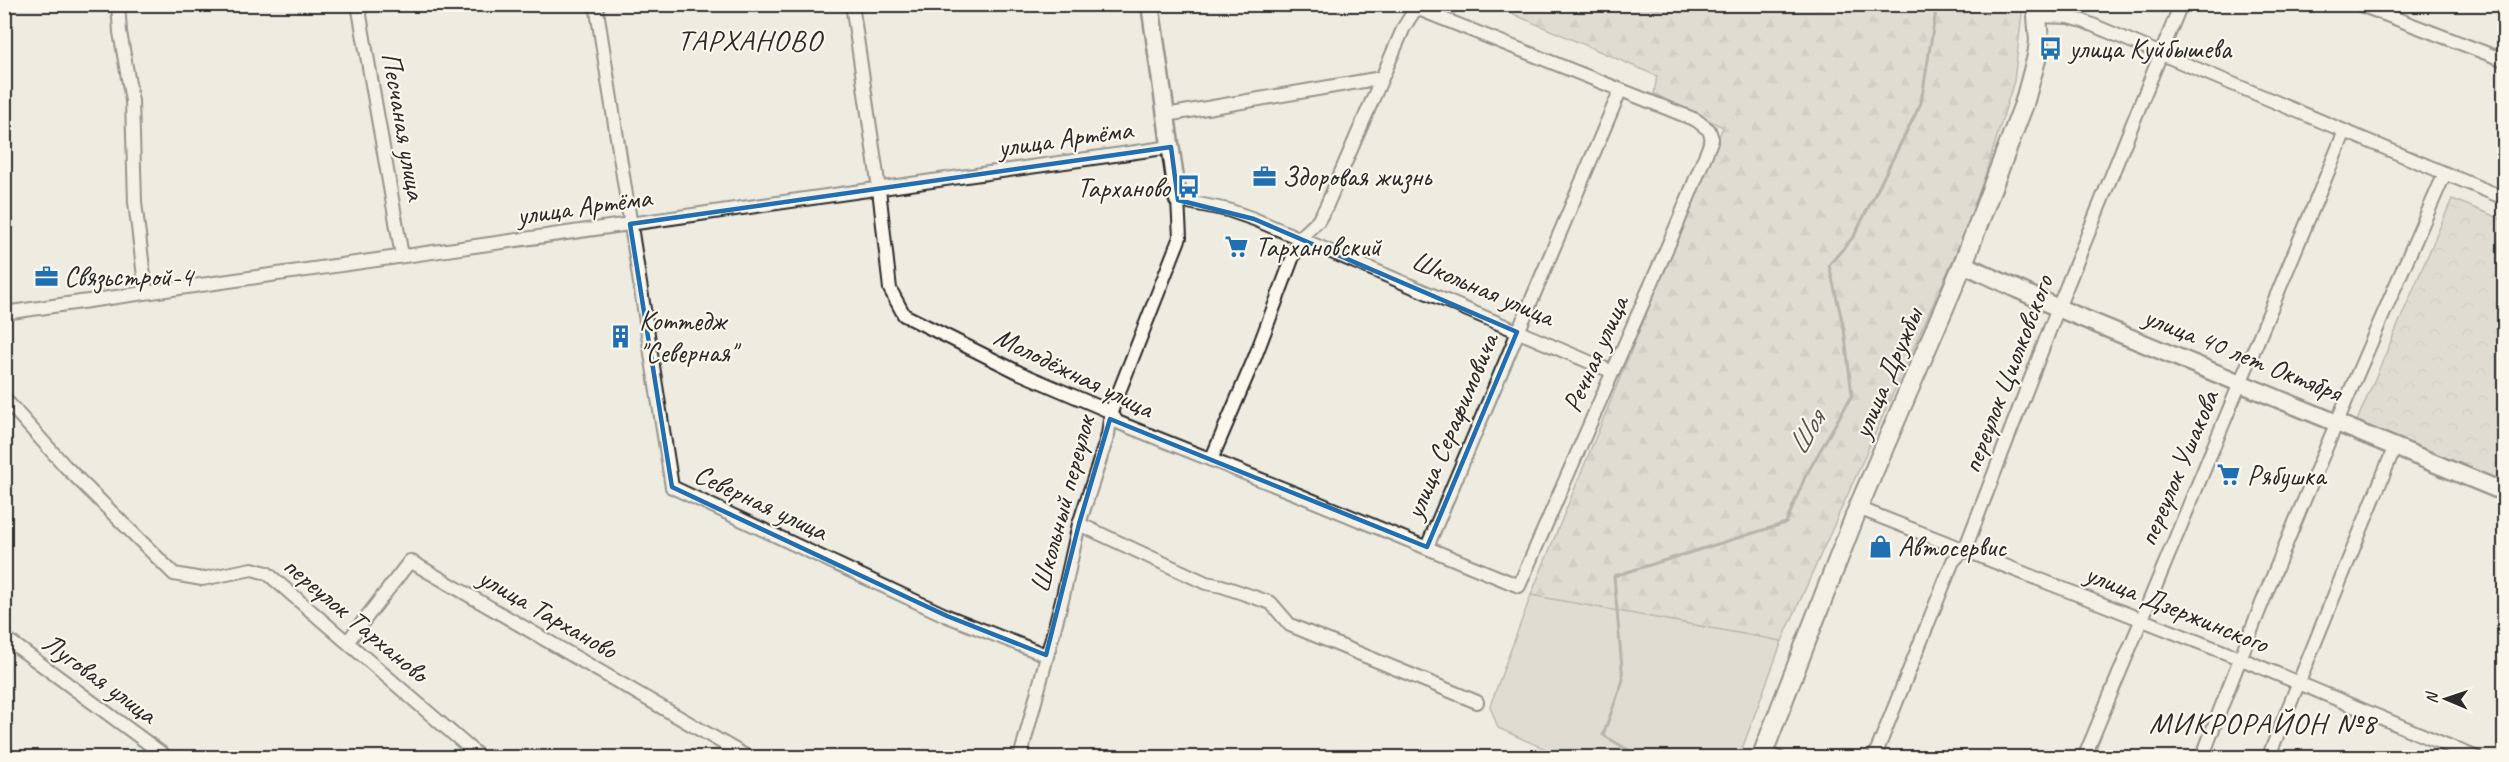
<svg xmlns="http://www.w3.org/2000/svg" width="2509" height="762" viewBox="0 0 2509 762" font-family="Caveat,sans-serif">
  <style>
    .green { fill: #cecbc2; stroke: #7c7b76; stroke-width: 1.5 }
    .forest { fill: url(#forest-firs); stroke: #7c7b76; stroke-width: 1.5 }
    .park { fill: url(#park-crowns); stroke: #7c7b76; stroke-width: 1.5 }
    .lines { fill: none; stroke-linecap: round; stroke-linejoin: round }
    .stream { stroke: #74726e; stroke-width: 3 }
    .street-casing { stroke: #2b2b2b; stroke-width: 16 }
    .secondary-casing { stroke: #2b2b2b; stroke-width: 21 }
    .primary-casing { stroke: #2b2b2b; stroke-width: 22 }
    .street { stroke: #fbf7ec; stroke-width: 12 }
    .secondary { stroke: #fbf7ec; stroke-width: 16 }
    .primary { stroke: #fbf7ec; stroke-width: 18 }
    .marked { fill: none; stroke: #1f6fb2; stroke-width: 4.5; stroke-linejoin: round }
    .labels { text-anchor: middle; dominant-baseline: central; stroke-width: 4.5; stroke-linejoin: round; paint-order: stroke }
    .poi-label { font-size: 28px; fill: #2b2b2b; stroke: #fbf7ec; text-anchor: start }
    .street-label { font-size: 28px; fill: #2b2b2b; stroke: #fbf7ec }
    .neighbourhood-label { font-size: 30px; letter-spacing: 1.5px; fill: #2b2b2b; stroke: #fbf7ec }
    .water-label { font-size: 30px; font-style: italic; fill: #555552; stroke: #fbf7ec }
  </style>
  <defs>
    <pattern id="forest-firs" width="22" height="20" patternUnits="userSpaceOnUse" patternTransform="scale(1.5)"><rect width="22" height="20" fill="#cecbc2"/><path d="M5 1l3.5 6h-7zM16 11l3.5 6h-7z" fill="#b1aea7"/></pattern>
    <pattern id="park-crowns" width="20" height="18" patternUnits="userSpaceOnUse" patternTransform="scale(1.5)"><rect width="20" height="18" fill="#cecbc2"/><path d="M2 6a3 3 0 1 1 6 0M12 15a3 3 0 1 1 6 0" fill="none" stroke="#b1aea7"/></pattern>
  </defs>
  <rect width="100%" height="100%" fill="#eeebe0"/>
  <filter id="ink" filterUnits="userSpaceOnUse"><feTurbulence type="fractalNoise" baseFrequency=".0167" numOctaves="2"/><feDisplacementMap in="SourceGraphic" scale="12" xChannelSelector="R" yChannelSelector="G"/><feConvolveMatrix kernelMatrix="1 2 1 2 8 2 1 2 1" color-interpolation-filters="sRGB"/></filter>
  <g filter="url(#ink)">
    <path class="green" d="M1531,595L1782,641L1739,757H1563L1498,728L1490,706Z"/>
    <path class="forest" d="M1492,5H2023L2014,81L1973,215L1782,641L1531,595L1723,127L1654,94L1657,76Z"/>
    <path class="park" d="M2452,199L2504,220V486L2356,423Z"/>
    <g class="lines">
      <path class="stream" d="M1642,758L1603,735L1623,680L1614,576L1786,523L1805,477L1852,395L1844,329L1829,265L1854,236L1921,103L1937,4"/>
      <defs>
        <path id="street" d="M118,4L120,32L132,101L135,202L146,293
          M358,4L402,256
          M596,4L672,487L947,616L1046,655
          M852,4L879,189L890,289L904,315L1020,373L1111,412L1117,422L1299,495L1519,586L1677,225L1712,139L1709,130L1696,120L1416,8
          M2358,4L2504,60
          M2038,16L2069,17L2083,21L2504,198
          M1166,115L1381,78
          M4,313L1171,147
          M4,398L65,466L174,574L202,579L252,569L267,573L481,758
          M1211,460L1255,357L1300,238L1318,221L1326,207L1404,27L1416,8
          M1858,508L2239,658L2477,758
          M1079,524L1206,583L1222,586L1271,603L1290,625L1477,702
          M1427,547L1620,91
          M4,637L168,758
          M348,641L410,561L749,758
          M1763,752L1779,758
          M1020,758L1063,596L1079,524L1108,435L1111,412L1180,237L1178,200L1228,210L1254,219L1613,372
          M1874,758L1953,561L1965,549L2058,308L2181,4
          M2084,758L2345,131
          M2202,758C2276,560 2360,366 2445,173
          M2268,758L2395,446"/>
        <path id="secondary" d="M1150,4L1178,200
          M1963,264L2058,308L2504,492"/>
        <path id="primary" d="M1761,758L1858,508L1963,264L2024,104L2037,56L2039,41L2036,4"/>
      </defs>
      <use href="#street" class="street-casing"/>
      <use href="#secondary" class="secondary-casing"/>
      <use href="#primary" class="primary-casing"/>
      <use href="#street" class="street"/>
      <use href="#secondary" class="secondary"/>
      <use href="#primary" class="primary"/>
    </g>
  </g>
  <path d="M0 0H2509V762H0ZM1171,147L1178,200L1254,219L1517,332L1427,547L1110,419L1079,524L1046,655L947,616L672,487L630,224Z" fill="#eeebe0" fill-opacity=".55" fill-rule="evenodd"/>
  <path class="marked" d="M1171,147L1178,200L1254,219L1517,332L1427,547L1110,419L1079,524L1046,655L947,616L672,487L630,224Z"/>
  <defs>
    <symbol id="bus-bare" viewBox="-9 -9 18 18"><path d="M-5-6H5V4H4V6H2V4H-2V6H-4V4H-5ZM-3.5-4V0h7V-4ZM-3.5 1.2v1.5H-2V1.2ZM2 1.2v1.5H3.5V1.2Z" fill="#1f6fb2" stroke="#fbf7ec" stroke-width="2.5" paint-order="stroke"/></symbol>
    <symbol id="office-bare" viewBox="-9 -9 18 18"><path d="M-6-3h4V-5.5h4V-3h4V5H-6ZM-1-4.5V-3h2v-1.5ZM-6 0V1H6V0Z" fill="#1f6fb2" stroke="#fbf7ec" stroke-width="2.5" paint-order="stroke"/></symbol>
    <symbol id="supermarket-bare" viewBox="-9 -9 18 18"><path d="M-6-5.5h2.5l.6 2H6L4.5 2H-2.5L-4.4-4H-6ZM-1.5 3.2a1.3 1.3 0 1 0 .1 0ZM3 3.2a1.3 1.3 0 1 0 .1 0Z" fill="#1f6fb2" stroke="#fbf7ec" stroke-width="2.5" paint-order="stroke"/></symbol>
    <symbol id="building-bare" viewBox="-9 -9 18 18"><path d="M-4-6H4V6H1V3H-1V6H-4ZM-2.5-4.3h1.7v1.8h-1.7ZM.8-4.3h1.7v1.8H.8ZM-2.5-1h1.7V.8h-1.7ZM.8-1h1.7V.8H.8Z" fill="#1f6fb2" stroke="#fbf7ec" stroke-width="2.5" paint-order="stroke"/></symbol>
    <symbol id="shop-bare" viewBox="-9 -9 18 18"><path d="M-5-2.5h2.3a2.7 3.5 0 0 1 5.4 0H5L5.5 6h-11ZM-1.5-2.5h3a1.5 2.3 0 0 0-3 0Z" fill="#1f6fb2" stroke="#fbf7ec" stroke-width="2.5" paint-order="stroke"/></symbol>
  </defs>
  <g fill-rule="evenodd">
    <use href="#bus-bare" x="2034" y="32" width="33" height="33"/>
    <use href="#office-bare" x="1248" y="160" width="33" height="33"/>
    <use href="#bus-bare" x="1172" y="170" width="33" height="33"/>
    <use href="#supermarket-bare" x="1220" y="230" width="33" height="33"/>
    <use href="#office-bare" x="30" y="260" width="33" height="33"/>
    <use href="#building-bare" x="604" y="320" width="33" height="33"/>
    <use href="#supermarket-bare" x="2212" y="458" width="33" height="33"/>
    <use href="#shop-bare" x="1864" y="530" width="33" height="33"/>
  </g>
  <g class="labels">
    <g class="poi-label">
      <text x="2069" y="48">улица Куйбышева</text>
      <text x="1282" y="176">Здоровая жизнь</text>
      <text x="1170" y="187" text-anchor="end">Тарханово</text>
      <text x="1255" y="246">Тархановский</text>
      <text x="64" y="276">Связьстрой-4</text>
      <text x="639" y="320">Коттедж<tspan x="639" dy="32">"Северная"</tspan></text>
      <text x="2247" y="475">Рябушка</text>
      <text x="1898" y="546">Автосервис</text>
    </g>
    <g class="street-label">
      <text transform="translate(404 126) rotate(80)">Песчаная улица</text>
      <text transform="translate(1065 138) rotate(-8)">улица Артёма</text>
      <text transform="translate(584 206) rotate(-8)">улица Артёма</text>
      <text transform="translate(1483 288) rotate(23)">Школьная улица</text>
      <text transform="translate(1595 354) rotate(-66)">Речная улица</text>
      <text transform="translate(2243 354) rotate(22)">улица 40 лет Октября</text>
      <text transform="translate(1074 372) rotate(26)">Молодёжная улица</text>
      <text transform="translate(1887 373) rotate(-67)">улица Дружбы</text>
      <text transform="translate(2007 374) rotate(-69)">переулок Циолковского</text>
      <text transform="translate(1451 426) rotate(-67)">улица Серафимовича</text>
      <text transform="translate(2178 468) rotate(-67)">переулок Ушакова</text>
      <text transform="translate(761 502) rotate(25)">Северная улица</text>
      <text transform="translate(1062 504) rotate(-75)">Школьный переулок</text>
      <text transform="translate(2177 608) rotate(22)">улица Дзержинского</text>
      <text transform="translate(548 613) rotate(30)">улица Тарханово</text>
      <text transform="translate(356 619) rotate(40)">переулок Тарханово</text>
      <text transform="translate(100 678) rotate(36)">Луговая улица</text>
    </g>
    <g class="neighbourhood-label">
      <text x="750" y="40">ТАРХАНОВО</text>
      <text x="2263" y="723">МИКРОРАЙОН №8</text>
    </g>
    <g class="water-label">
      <text transform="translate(1806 433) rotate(-60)">Шоя</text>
    </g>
  </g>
  <rect width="2509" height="762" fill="none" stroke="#fbf7ec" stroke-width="24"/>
  <rect x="12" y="12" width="2485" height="738" fill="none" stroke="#2b2b2b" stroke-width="2" filter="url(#ink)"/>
  <g transform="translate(2446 699) rotate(272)" stroke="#fbf7ec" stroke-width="4.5" paint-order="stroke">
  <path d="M0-4.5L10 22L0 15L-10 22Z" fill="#2b2b2b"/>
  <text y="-9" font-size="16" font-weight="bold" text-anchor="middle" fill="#2b2b2b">N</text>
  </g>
</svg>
